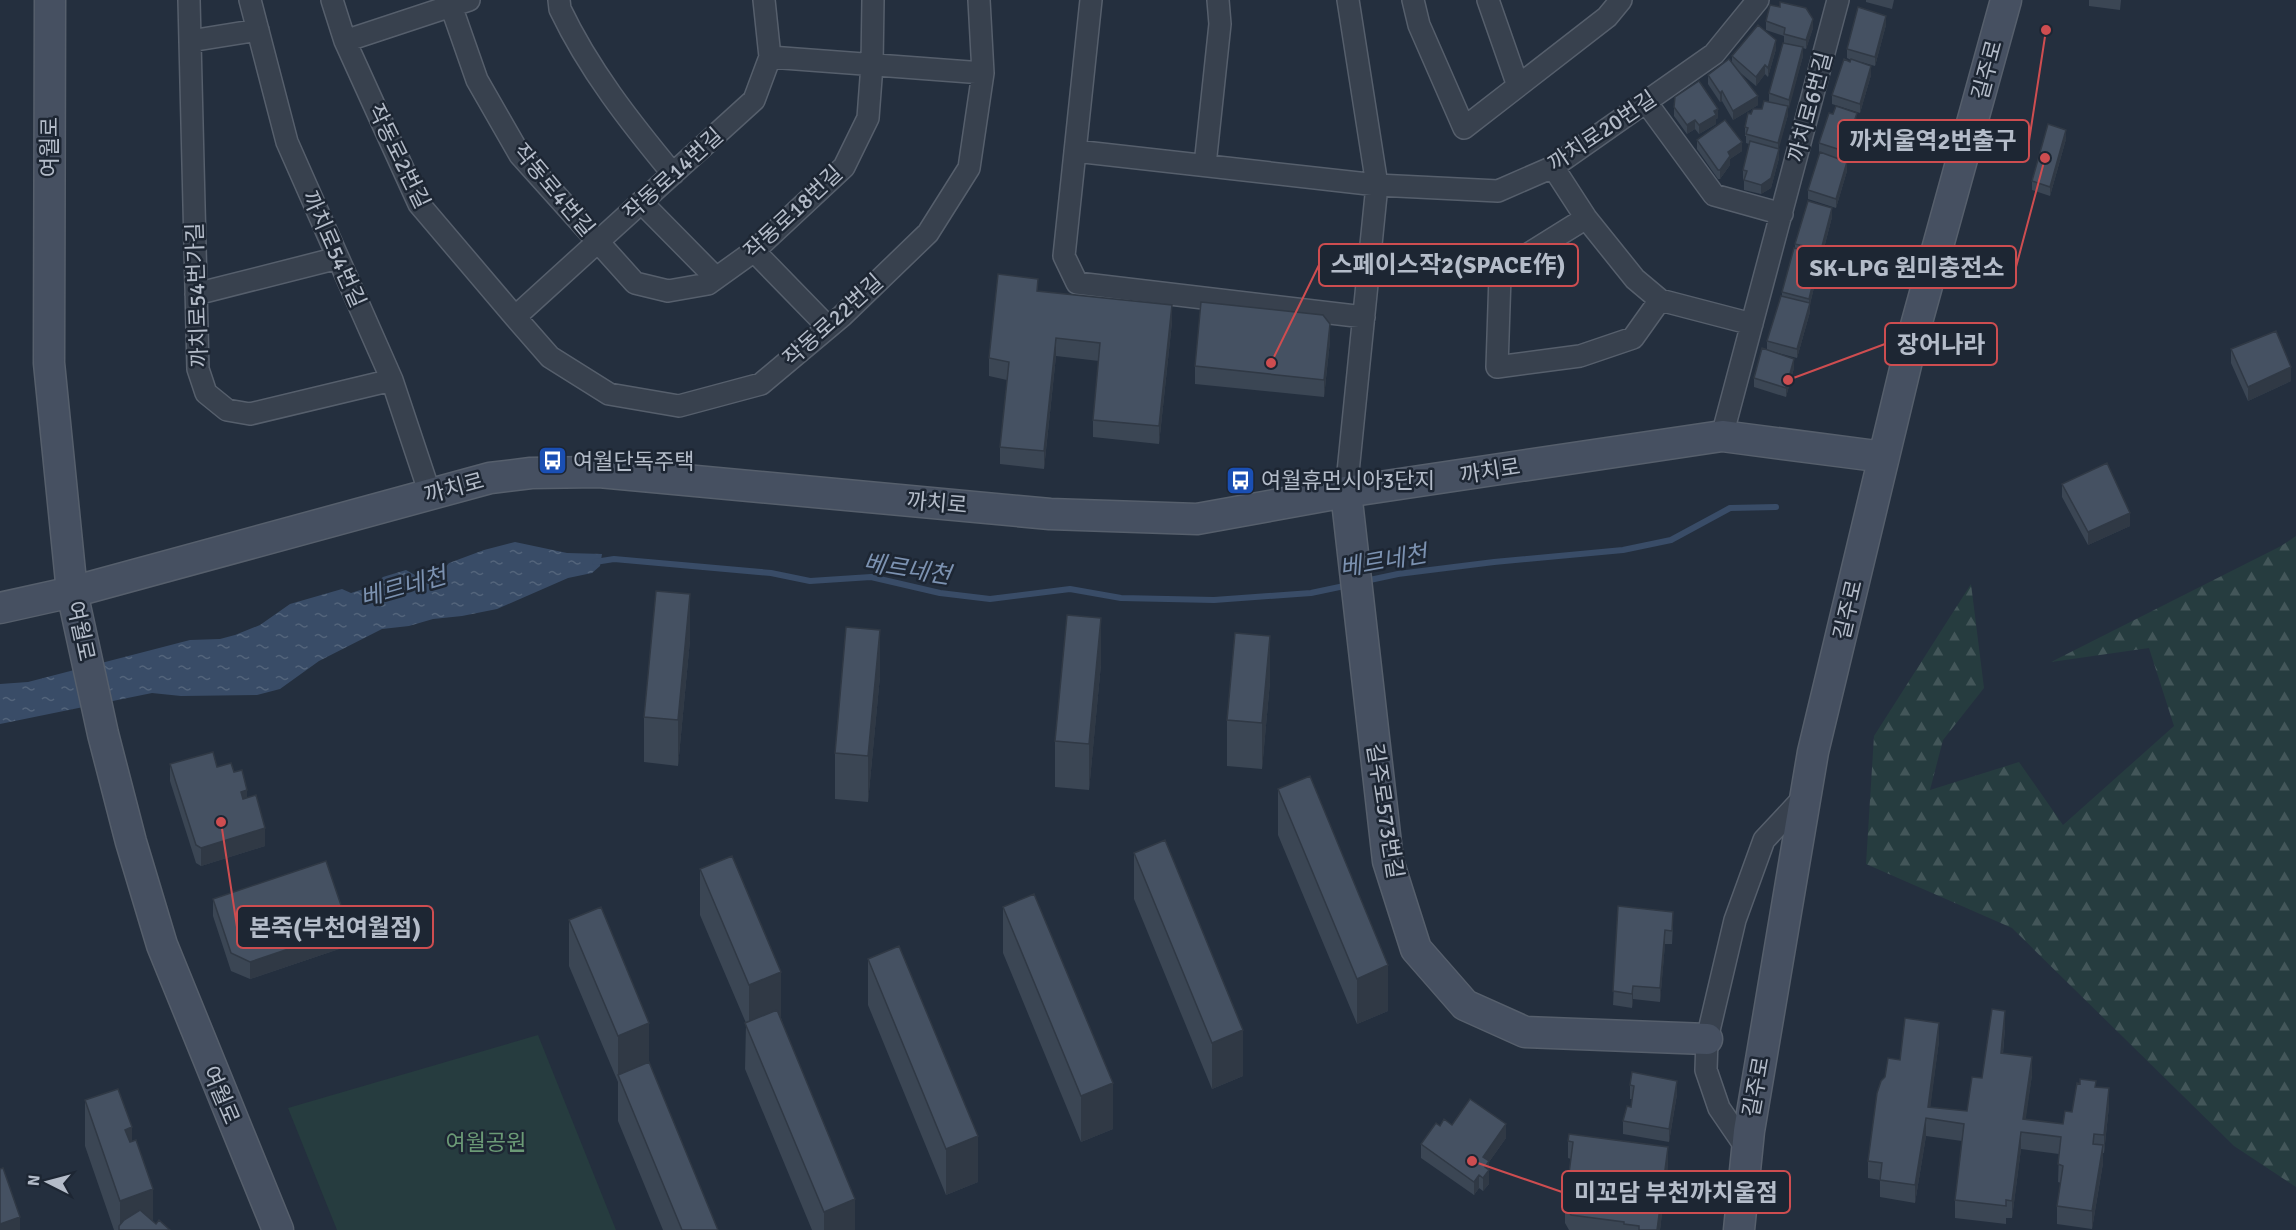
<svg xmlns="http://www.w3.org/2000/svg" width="2296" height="1230" viewBox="0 0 2296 1230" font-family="Signika,'Noto Sans KR',sans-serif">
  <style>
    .green { fill: #263c3f }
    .forest { fill: url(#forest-firs) }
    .water { fill: url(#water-ripples) }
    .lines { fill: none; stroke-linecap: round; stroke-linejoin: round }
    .stream { stroke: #394c67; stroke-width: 6 }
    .street-casing { stroke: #565f6c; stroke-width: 24 }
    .secondary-casing { stroke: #565f6c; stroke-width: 33 }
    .street { stroke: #38414e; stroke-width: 21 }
    .secondary { stroke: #465061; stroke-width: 30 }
    .wall { fill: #3b4654 }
    .shaded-wall { fill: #303945 }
    .building { fill: #455162; stroke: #303945; stroke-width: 1.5 }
    .labels { text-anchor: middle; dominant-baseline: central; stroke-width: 5; stroke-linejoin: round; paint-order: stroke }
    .street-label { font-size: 22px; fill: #b4bcc9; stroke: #1d2633 }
    .poi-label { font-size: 22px; fill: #b4bcc9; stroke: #1d2633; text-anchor: start }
    .park-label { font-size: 22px; fill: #6b9a76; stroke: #1d2633 }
    .water-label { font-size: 24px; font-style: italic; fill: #7c92b1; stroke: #1d2633 }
    .leader { fill: none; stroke: #ce4d50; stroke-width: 2 }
    .callout-dot { fill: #ce4d50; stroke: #1d2633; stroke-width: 2 }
    .callout { fill: #1d2633; stroke: #ce4d50; stroke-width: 2 }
    .callout-label { font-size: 24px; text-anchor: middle; font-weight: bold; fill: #b4bcc9 }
  </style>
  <defs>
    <pattern id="forest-firs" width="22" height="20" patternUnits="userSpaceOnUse" patternTransform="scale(1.5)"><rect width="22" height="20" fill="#263c3f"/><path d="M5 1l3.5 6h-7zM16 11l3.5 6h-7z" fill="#435659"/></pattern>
    <pattern id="water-ripples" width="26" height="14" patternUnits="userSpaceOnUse" patternTransform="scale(1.5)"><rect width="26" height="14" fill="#394c67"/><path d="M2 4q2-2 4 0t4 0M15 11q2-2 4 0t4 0" fill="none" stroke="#53647b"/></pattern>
  </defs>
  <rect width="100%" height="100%" fill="#242f3e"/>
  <path class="green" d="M538,1035L616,1230H337L288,1108Z"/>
  <path class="forest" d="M2296,536V1187L2234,1146L2012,928L1866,864L1874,736L1971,584L1984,688L1943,740L1930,790L2019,762L2063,825L2174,726L2149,648L2051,662L2281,546Z"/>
  <path class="water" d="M515,542L567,553L602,554L600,566L592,573L568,578L497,609L462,616L433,619L409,626L382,629L319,661L280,689L257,695L181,696L152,693L0,724V684L28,682L190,640L220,639L235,635L260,625L290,604L342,589L351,593L373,586L383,577L406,570L424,580L438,576L449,563L484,550Z"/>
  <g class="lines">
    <path class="stream" d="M595,562L614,559L771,573L810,581L871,577L940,593L990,599L1070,589L1121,598L1214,600L1311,593L1349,585
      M1365,581L1398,574L1494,562L1623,550L1671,540L1730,508L1776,507"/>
    <defs>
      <path id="street" d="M189,0L198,369L206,393L227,410L250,414L392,380
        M250,0L287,142L392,380L430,494
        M332,0L345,41L419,204L515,317L550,357L609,394L679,406L761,384L842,316L928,233L969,168L983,73L979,0
        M449,0L477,80L520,155L635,283L668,291L708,284L754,251L844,167L868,118L872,65L873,0
        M559,0L560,9C589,70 630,122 673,174
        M1091,0L1064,256L1077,283L1364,317
        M1413,0L1419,25L1464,128L1607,17L1621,0
        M1488,0L1518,86
        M190,41L258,30
        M345,41L469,0
        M770,57L983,73
        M1646,102L1714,195L1782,214
        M1075,151L1377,185L1498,191L1553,167L1714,54L1758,0
        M1205,165L1220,24L1218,0
        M1553,167L1586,218L1635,279L1660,300L1752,324
        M641,202L716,278
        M1586,218L1512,264L1500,276L1497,367L1580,356L1633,338L1660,300
        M754,251L828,327
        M196,294L338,258
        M515,317L754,100L770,57L764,0
        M1722,436L1838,0
        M1346,492L1377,185L1348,0
        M1747,1149L1719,1108L1706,1070L1707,1039L1735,920L1764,840L1806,795"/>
      <path id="secondary" d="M50,0L49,363L72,592L103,734L131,842L162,945L278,1230
        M1346,492L1388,861L1416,949L1465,1005L1525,1032L1707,1039
        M0,608L72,592L490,478L531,473L599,472L1050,514L1197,519L1346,492L1722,436L1884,457
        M1739,1230L1749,1131L1813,752L1912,340L2006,0"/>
    </defs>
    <use href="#street" class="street-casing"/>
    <use href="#secondary" class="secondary-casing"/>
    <use href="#street" class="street"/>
    <use href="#secondary" class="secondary"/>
  </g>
  <path class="wall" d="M1866,0H1894L1892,9L1866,2Z
    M2089,0H2121L2120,10L2089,6Z
    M1766,21L1813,28L1806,49L1803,48V56L1788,109V115L1778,149L1779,158L1771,188L1761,194L1744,190V180L1743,179V170L1749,144L1746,143V136H1745V127L1751,114L1762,109L1769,102V93L1797,46L1784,43V36L1766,30Z
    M1886,25L1875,66L1861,62L1871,75L1860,113L1832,104V95L1851,60L1847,58V49Z
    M1776,49L1768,77L1765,74L1756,86L1737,70L1758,105L1733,120L1722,101L1720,102L1708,84V75L1732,63V56Z
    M1674,107L1718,118L1716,119V124L1699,134L1695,129L1687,134L1674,116Z
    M1833,114L1857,120L1859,129L1850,162L1837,158L1847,171L1836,208L1808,199V190L1820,152H1819V143Z
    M2066,139L2050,196L2032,190V181Z
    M1697,140L1742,151L1730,159V165L1720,179H1718L1697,149Z
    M1832,217L1821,260L1820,259V263L1810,304V312L1797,358L1767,350V341L1782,296V292L1795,248V244Z
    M1038,291L1172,322L1159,444L1093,437V420L1099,361L1056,356L1044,469L1000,464V447L1007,380L989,376V358Z
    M1330,341L1324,397L1195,384V366Z
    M2231,349L2291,381L2248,401L2231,363Z
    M1794,368L1786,397L1754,387V378Z
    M2062,484L2130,526L2088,545L2062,497Z
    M690,640L678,766L644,762V717Z
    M1101,664L1089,790L1055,787V741Z
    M880,676L868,802L835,799V753Z
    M1270,682L1262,769L1227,766V720Z
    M170,764L217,767L234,772L247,797L265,846L201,866L196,863L170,781Z
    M1278,789L1388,1011L1357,1024L1278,835Z
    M1134,853L1243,1076L1212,1089L1134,899Z
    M700,869L781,1018L855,1230H812L745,1069L746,1023L700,915Z
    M213,899L346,938L339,949L250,979L231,971L213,916Z
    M1618,906L1673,925L1672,944H1665L1660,1002L1633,999L1632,1008L1613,1005Z
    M1003,907L1113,1129L1081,1142L1003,953Z
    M569,920L649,1063L718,1230H663L618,1121V1082L569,966Z
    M868,959L978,1182L946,1195L868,1005Z
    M2005,1028L2003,1054L2032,1075L2025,1120L2063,1124L2072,1112L2096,1087L2109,1106L2104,1153H2103V1163L2092,1229L2057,1224V1206L2061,1183L2058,1182L2059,1154L2021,1149L2012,1218H2006V1224L1955,1218V1200L1962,1141L1926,1136L1915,1203L1880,1197V1180L1868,1178V1161L1900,1060L1939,1041L1930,1107L1967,1111Z
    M1630,1085L1677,1094L1669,1142L1623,1134V1121L1631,1107L1632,1099H1630Z
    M85,1100L132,1142L153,1222L156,1224L170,1230H114L85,1146Z
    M1452,1125L1506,1138L1489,1162V1184L1483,1191L1479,1188L1474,1195L1421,1158V1144L1440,1126Z
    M1568,1141L1668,1164L1660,1230H1569L1565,1223V1205L1571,1159L1568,1158Z"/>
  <path class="shaded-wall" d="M1886,16V25L1875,66V57Z
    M1813,19V28L1806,49V40Z
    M1776,40V49L1768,77V68Z
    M1803,47V56L1789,109V100Z
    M1765,65V74L1756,86V77Z
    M1871,66V75L1860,113V104Z
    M1722,91V101L1720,102V93Z
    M1758,96V105L1733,120V111Z
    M1788,106V115L1778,152V143Z
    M1718,109V118L1716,119V124L1699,134V125Z
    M1695,120V129L1687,134V125Z
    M1859,120V129L1850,162V153Z
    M2066,130V139L2050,196V187Z
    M1742,142V151L1730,159V165L1720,179V170L1728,152Z
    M1779,149V158L1771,188L1761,194V185Z
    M1847,162V171L1836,208V199Z
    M1832,208V217L1821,260V250Z
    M1820,254V263L1810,304V312L1797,358V349L1809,307V299Z
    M1172,305V322L1159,444V426Z
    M1330,324V341L1324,397V380Z
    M1056,338V356L1044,469V451Z
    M1794,359V368L1786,397V388Z
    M2291,367V381L2248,401V387Z
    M2130,513V526L2088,545V532Z
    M690,594V640L678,766V720Z
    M1101,618V664L1089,790V744Z
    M880,630V676L868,802V756Z
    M1270,636V682L1262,769V723Z
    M247,790V808L241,792Z
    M265,828V846L201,866V848Z
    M346,920V938L339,949L250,979V962Z
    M1665,930V944L1660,1002V988Z
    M1388,965V1011L1357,1024V979Z
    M781,972V1018L749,1031V985Z
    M1633,986V999L1632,1008V994Z
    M2005,1011V1028L2001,1071V1053Z
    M649,1023V1069L618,1076V1036Z
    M1939,1023V1041L1929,1118L1928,1107Z
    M1243,1030V1076L1212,1089V1043Z
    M2032,1057V1075L2024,1132L2023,1119Z
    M1677,1081V1094L1669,1142V1129Z
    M1113,1083V1129L1081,1142V1096Z
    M2109,1088V1106L2104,1153V1135Z
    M1926,1118V1136L1915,1203V1185Z
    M1506,1124V1138L1489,1162V1184L1483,1191V1157Z
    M132,1127V1173L125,1130Z
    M2021,1132V1149L2012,1218V1201Z
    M978,1136V1182L946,1195V1149Z
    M2103,1145V1163L2092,1229V1211Z
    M1668,1147V1164L1660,1230H1657Z
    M1479,1175V1188L1474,1195V1182Z
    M153,1189V1230H120V1201Z
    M855,1199V1230H824V1212Z
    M20,1217V1230H0V1224Z"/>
  <path class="building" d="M1780,2L1806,8L1813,19L1806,40L1784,34L1785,28L1766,21L1770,5L1780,7Z
    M1858,7L1886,16L1875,57L1847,49Z
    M1758,25L1776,40L1768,68L1765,65L1756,77L1732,56Z
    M1783,43L1803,47L1789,100L1769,93Z
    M1729,59L1758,96L1733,111L1722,91L1720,93L1708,75Z
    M1844,59L1850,62L1851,59L1871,66L1860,104L1832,95Z
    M1699,81L1718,109L1714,111L1716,115L1699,125L1695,120L1687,125L1674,107L1675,97Z
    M1764,101L1788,106L1778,143L1746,134L1748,128L1745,127L1748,113L1751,114L1753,109H1762Z
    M1836,106L1857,113L1855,119L1859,120L1850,153L1819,143L1829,113L1833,114Z
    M1725,120L1742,142L1728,152L1730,156L1720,170H1718L1697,140Z
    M2048,124L2066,130L2050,187L2032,181Z
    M1750,141L1779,149L1771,178L1761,185L1744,180L1747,171L1743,170Z
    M1820,152L1847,162L1836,199L1808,190Z
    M1808,201L1832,208L1821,250L1795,244Z
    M1794,248L1820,254L1809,299L1782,292Z
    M998,274L1038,279L1037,291L1172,305L1159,426L1093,420L1100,343L1056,338L1044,451L1000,447L1009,362L989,358Z
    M1781,296L1810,303L1797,349L1767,341Z
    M1201,302L1323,315L1330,324L1324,380L1195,366Z
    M2276,331L2291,367L2248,387L2231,349Z
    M1762,348L1794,359L1786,388L1754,378Z
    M2107,463L2130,513L2088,532L2062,484Z
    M656,591L690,594L678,720L644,717Z
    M1067,615L1101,618L1089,744L1055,741Z
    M846,627L880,630L868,756L835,753Z
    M1235,633L1270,636L1262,723L1227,720Z
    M213,752L217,767L231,763L234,772L242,770L247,790L241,792L243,799L256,795L265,828L201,848L196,845L170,764Z
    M1310,776L1388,965L1357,979L1278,789Z
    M1165,840L1243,1030L1212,1043L1134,853Z
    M732,856L781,972L749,985L700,869Z
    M326,861L346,920L339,932L250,962L231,953L213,899Z
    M1034,894L1113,1083L1081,1096L1003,907Z
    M1618,906L1673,912L1672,931L1665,930L1660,988L1633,986L1632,994L1613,991Z
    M601,907L649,1023L618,1036L569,920Z
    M899,946L978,1136L946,1149L868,959Z
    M1992,1009L2005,1011L2001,1053L2032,1057L2023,1119L2063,1124L2065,1111L2072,1112L2077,1083L2080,1084V1079L2096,1081L2095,1087L2109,1088L2104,1135L2094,1134L2093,1144L2103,1145L2092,1211L2057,1206L2063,1166L2058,1164L2061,1137L2021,1132L2012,1201L2006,1200V1206L1955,1200L1964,1124L1926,1118L1915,1185L1880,1180L1882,1163L1868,1161L1877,1093L1881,1081L1885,1077L1888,1058L1900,1060L1905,1018L1939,1023L1928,1107L1967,1111L1972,1077L1982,1078Z
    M777,1010L855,1199L824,1212L745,1023Z
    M649,1062L718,1230H682L618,1075Z
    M1632,1072L1677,1081L1669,1129L1623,1121L1627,1106L1631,1107L1634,1086L1630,1085Z
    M118,1089L132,1127L125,1130L130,1142L136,1140L153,1189L120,1201L85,1100Z
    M1470,1099L1506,1124L1483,1157L1489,1161L1485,1167L1489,1170L1483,1178L1479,1175L1474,1182L1421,1144L1436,1123L1440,1126L1444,1119L1452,1125Z
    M1569,1134L1668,1147L1657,1230H1639V1226L1624,1224V1222L1571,1215L1565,1205L1573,1142L1568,1141Z
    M3,1168L20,1217L0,1224V1169Z
    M140,1210L156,1224L159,1220L170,1230H119V1226L124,1220Z"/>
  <defs>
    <symbol id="bus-square" viewBox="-11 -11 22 22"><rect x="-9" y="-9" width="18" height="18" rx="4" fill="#1a4fb4" stroke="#1d2633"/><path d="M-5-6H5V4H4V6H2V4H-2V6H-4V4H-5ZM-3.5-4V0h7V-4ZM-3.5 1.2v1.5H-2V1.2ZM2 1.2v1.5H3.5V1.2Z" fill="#fff"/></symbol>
  </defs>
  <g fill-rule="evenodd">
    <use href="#bus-square" x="536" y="444" width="33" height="33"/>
    <use href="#bus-square" x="1224" y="464" width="33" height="33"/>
  </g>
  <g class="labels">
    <g class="street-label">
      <text transform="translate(1987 70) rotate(-75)">길주로</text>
      <text transform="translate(1810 107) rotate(-75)">까치로6번길</text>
      <text transform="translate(1602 131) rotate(-34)">까치로20번길</text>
      <text transform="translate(49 147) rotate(-90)">여월로</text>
      <text transform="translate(399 156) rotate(64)">작동로2번길</text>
      <text transform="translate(673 174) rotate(-42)">작동로14번길</text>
      <text transform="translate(554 190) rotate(50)">작동로4번길</text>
      <text transform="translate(793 212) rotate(-43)">작동로18번길</text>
      <text transform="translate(334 249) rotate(66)">까치로54번길</text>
      <text transform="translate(197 295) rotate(-92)">까치로54번가길</text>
      <text transform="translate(833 320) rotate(-42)">작동로22번길</text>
      <text transform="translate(1490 471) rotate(-9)">까치로</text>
      <text transform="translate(454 488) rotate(-15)">까치로</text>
      <text transform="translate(937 503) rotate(5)">까치로</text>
      <text transform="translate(1848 610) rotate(-77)">길주로</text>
      <text transform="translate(81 631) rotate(78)">여월로</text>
      <text transform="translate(1385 811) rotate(81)">길주로573번길</text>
      <text transform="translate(1756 1087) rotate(-80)">길주로</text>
      <text transform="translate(221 1095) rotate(67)">여월로</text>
    </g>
    <g class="poi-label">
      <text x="573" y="461">여월단독주택</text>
      <text x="1261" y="480">여월휴먼시아3단지</text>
    </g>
    <g class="park-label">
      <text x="486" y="1142">여월공원</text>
    </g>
    <g class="water-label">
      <text transform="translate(1383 561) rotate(-10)">베르네천</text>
      <text transform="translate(907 569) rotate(9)">베르네천</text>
      <text transform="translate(403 587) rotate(-16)">베르네천</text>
    </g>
  </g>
  <path class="leader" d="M2046 30L2029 141M1271 363L1319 265M2045 158L2016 267M1788 380L1885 344M221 822L237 927M1472 1161L1562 1192"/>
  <g class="callout-dot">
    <circle cx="2046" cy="30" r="6"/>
    <circle cx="1271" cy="363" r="6"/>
    <circle cx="2045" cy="158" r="6"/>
    <circle cx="1788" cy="380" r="6"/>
    <circle cx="221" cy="822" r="6"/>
    <circle cx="1472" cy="1161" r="6"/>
  </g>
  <g class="callout">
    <rect x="1838" y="120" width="191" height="42" rx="6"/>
    <rect x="1319" y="244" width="259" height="42" rx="6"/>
    <rect x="1797" y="246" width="219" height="42" rx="6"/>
    <rect x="1885" y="323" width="112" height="42" rx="6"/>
    <rect x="237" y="906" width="196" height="42" rx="6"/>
    <rect x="1562" y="1171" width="228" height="42" rx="6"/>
  </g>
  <g class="callout-label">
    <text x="1933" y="149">까치울역2번출구</text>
    <text x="1448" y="273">스페이스작2(SPACE作)</text>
    <text x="1907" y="276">SK-LPG 원미충전소</text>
    <text x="1941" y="353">장어나라</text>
    <text x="335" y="936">본죽(부천여월점)</text>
    <text x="1676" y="1201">미꼬담 부천까치울점</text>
  </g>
  <g transform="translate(48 1182) rotate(276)" stroke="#1d2633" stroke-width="4.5" paint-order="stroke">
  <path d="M0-4.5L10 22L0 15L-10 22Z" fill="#b4bcc9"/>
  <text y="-9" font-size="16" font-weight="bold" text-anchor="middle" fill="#b4bcc9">N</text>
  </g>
</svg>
